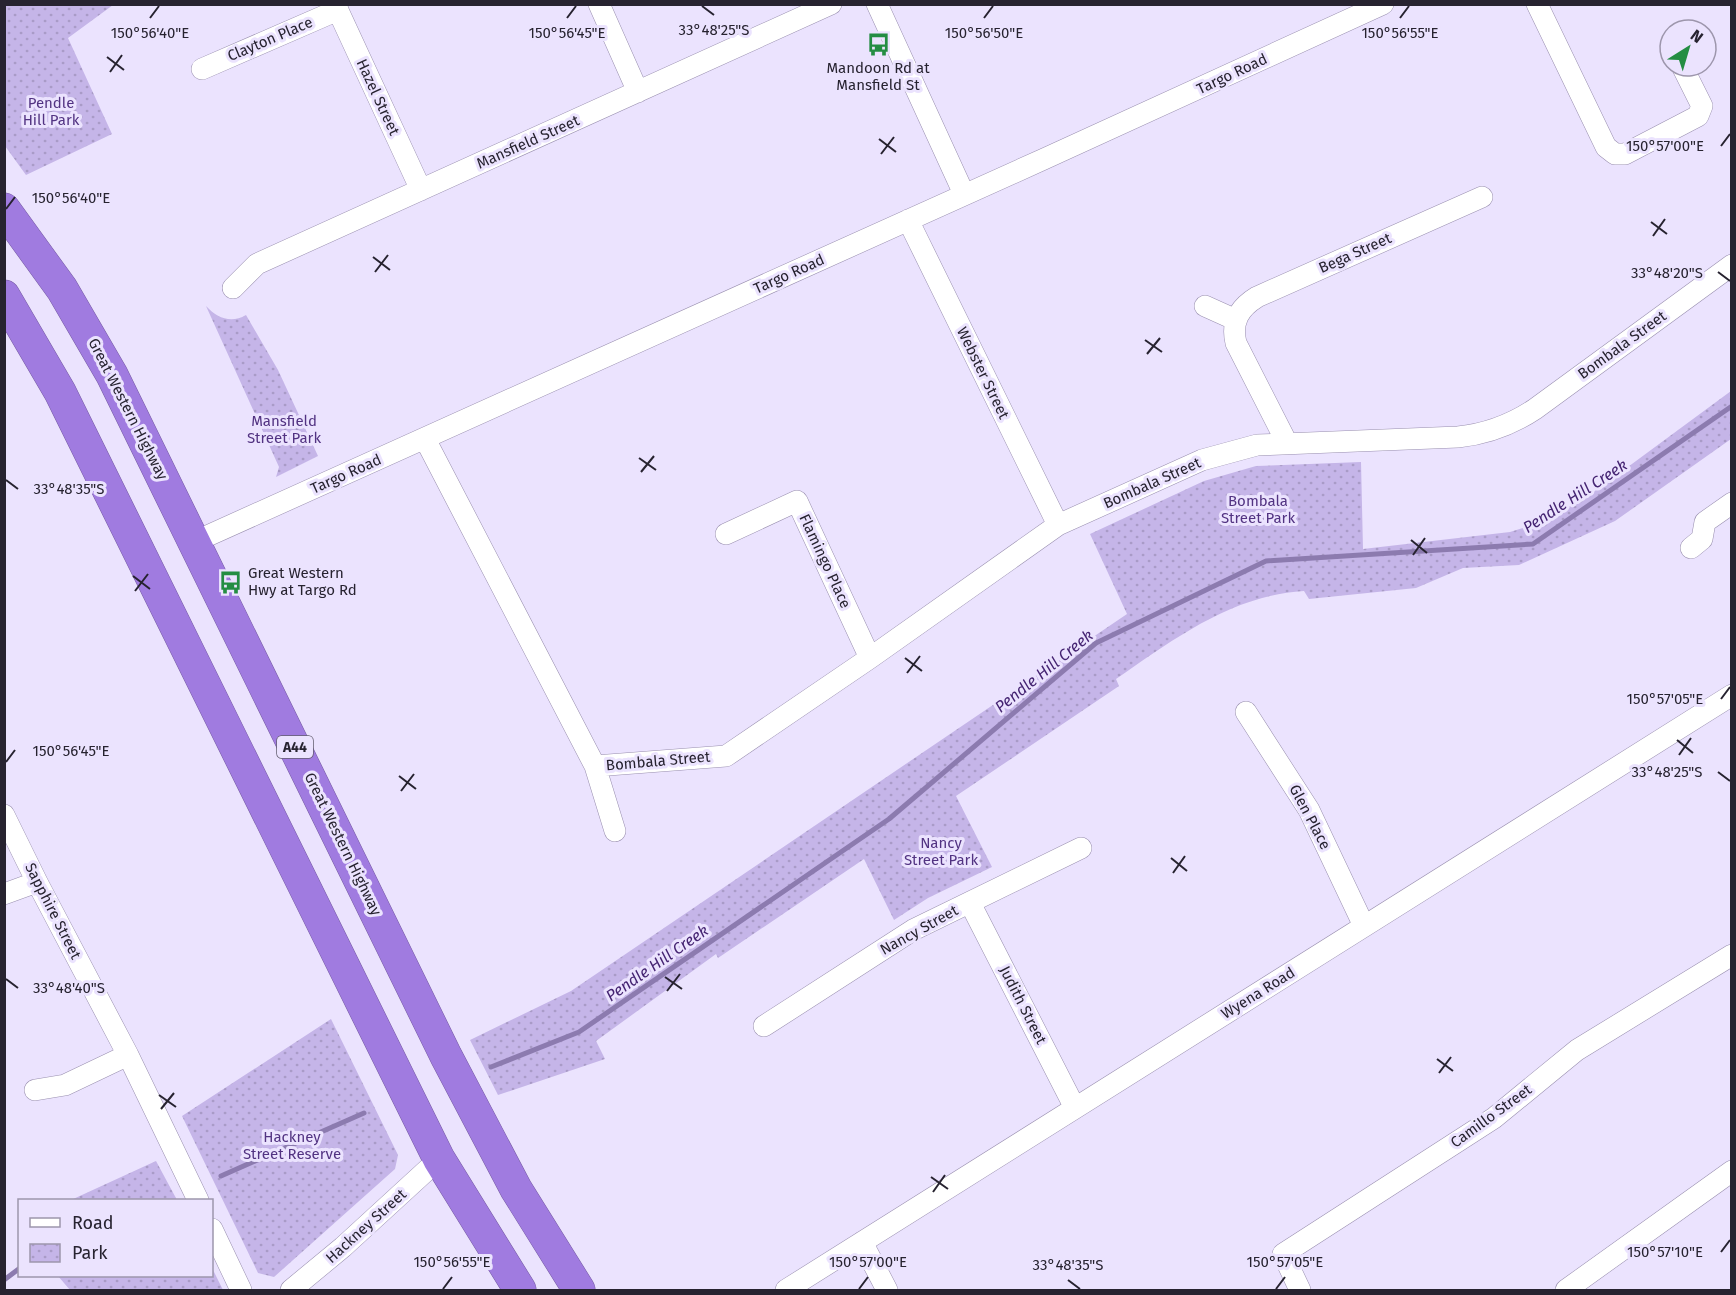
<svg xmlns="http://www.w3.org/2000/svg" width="1736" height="1295" viewBox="0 0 1736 1295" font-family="'Fira Sans',sans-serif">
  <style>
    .park { fill: url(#park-dots) }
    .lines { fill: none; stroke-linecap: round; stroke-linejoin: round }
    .stream { stroke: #8c7baf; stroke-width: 5 }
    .minor-casing { stroke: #998faf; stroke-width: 22 }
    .highway-casing { stroke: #765ca2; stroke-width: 33 }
    .minor { stroke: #fff; stroke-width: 21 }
    .highway { stroke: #a07be0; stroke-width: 32 }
    .ticks { fill: none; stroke: #272330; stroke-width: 2 }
    .labels { text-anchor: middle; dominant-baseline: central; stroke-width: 6; stroke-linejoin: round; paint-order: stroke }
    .shield { fill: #ebe3fe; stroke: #625d6e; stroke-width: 1.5 }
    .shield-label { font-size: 14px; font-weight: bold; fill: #272330 }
    .street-label { font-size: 15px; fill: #272330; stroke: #ebe3fe }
    .poi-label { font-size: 15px; fill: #272330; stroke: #ebe3fe }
    .park-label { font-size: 15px; fill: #523382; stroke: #ebe3fe }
    .water-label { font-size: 16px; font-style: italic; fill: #452472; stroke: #ebe3fe }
    .ticks-label { font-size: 15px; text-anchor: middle; fill: #272330; stroke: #ebe3fe; stroke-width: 6; stroke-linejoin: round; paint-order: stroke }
  </style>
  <defs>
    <pattern id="park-dots" width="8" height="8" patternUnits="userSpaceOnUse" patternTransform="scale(1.5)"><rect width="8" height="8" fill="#c5b5e8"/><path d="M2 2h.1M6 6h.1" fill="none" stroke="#a99bc7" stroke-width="1.8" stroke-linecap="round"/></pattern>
  </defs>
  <rect width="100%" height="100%" fill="#ebe3fe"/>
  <path class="park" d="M4,5H113L68,38L112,134L26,175L5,146Z
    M206,306C217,318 231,324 246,315L278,370L318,456L276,477L279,467Z
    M1731,391V439L1615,521L1519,565L1463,568L1416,588L1309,599L1304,591C1232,595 1174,639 1116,679L1119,686L956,796L992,867L928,898L894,920L864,859L718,958L716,954L596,1041L605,1059L498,1095L470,1040L571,991L1127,614L1090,534L1204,481L1256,466L1361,462L1363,549L1510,532L1545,521L1598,489Z
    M331,1019L398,1155L395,1169L274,1277L258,1273L182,1116Z
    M156,1161L177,1200H71Z
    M212,1268L223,1290H70L58,1276H212Z"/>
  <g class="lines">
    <path class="stream" d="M491,1067L579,1032L889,819L1096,643L1266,561L1533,544L1732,406
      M221,1176L364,1113
      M4,1280L20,1268"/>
    <defs>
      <path id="minor" d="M335,4L421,190
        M599,4L638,92
        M877,4L964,194
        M1537,4L1606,147L1615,154H1625L1698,116L1702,106L1682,66
        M202,69L338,10
        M908,220L1058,525
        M233,288L257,264L831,4
        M1205,306L1236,320
        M425,439L595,766L615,831
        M1287,443L1236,343C1231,322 1239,308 1257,297L1482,197
        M726,534L797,501L870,658
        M194,542L1044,159L1383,4
        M1691,548L1702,539L1705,522L1732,503
        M1246,712L1309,810L1364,926
        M595,766L726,756L870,658L1058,525L1202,460L1257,445L1458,437C1487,434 1511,425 1535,409L1732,265
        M4,815L37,882L128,1055L198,1200
        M4,894L37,882
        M970,903L1075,1108
        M764,1026L913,930L1081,848
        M35,1090L65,1085L128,1055
        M212,1229L241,1290
        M862,1242L887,1290
        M291,1290L343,1247L439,1159
        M786,1290L1732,695
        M1300,1290L1283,1254L1494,1118L1577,1050L1732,955
        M1566,1290L1732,1171"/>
      <path id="highway" d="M4,209L62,289L112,375L446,1056L516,1189L579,1290
        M4,296L60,392L439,1159L520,1290"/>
    </defs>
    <use href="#minor" class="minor-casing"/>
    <use href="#highway" class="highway-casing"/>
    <use href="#minor" class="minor"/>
    <use href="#highway" class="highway"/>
  </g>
  <path class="ticks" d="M702,6L714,15M150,18L159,6M567,18L576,6M984,18L993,6M1400,18L1409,6M107,57L124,70M110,72L122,55M879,139L896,152M1721,146L1730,134M881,154L894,137M6,209L15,197M1651,222L1667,234M1653,236L1665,219M373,257L390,270M375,272L388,255M1718,272L1730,281M1145,340L1162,352M1147,354L1160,338M639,458L656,470M641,472L654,456M6,480L18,489M1411,540L1427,553M1413,555L1425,538M133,576L150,589M135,591L148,574M905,658L922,671M907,673L920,656M1721,699L1730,687M1677,740L1693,753M1679,755L1691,738M6,762L15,750M1718,772L1730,781M399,776L416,789M401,791L414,774M1171,858L1187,871M1173,873L1185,856M665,977L682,989M6,979L18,988M667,991L680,974M1437,1059L1453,1071M1439,1073L1451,1057M159,1095L176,1107M161,1109L174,1093M931,1177L948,1189M933,1192L945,1175M1721,1252L1730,1240M1068,1280L1080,1289M443,1289L452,1277M859,1289L868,1277M1276,1289L1285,1277"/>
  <defs>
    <symbol id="bus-bare" viewBox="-9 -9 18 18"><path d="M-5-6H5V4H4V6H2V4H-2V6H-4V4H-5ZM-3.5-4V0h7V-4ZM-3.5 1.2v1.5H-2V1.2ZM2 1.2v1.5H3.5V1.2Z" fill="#248d43" stroke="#ebe3fe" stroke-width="2.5" paint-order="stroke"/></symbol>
  </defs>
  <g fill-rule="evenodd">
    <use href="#bus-bare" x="862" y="28" width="33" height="33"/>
    <use href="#bus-bare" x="214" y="566" width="33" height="33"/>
  </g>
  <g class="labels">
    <rect class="shield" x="277" y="736" width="36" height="22" rx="4.5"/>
    <g class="shield-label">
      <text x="295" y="747">A44</text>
    </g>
    <g class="street-label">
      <text transform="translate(270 39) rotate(-23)">Clayton Place</text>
      <text transform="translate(1232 74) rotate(-25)">Targo Road</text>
      <text transform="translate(378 97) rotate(65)">Hazel Street</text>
      <text transform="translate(528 142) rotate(-24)">Mansfield Street</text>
      <text transform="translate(1355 253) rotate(-24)">Bega Street</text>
      <text transform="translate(789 274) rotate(-24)">Targo Road</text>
      <text transform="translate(1622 345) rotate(-36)">Bombala Street</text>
      <text transform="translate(983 373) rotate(64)">Webster Street</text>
      <text transform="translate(128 409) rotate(63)">Great Western Highway</text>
      <text transform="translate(346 474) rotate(-24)">Targo Road</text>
      <text transform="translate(1152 483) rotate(-24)">Bombala Street</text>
      <text transform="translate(825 561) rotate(65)">Flamingo Place</text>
      <text transform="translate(658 761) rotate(-5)">Bombala Street</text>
      <text transform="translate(1310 817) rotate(62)">Glen Place</text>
      <text transform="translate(343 844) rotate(64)">Great Western Highway</text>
      <text transform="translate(53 911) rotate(63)">Sapphire Street</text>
      <text transform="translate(919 930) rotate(-29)">Nancy Street</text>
      <text transform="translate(1258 993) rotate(-32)">Wyena Road</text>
      <text transform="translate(1023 1005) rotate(63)">Judith Street</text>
      <text transform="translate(1491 1116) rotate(-36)">Camillo Street</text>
      <text transform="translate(366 1226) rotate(-42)">Hackney Street</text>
    </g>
    <g class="poi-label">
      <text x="878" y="68">Mandoon Rd at<tspan x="878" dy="17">Mansfield St</tspan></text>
      <text x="248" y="573" text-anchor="start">Great Western<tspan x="248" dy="17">Hwy at Targo Rd</tspan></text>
    </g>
    <g class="park-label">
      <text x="51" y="103">Pendle<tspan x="51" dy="17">Hill Park</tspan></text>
      <text x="284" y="421">Mansfield<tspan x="284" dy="17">Street Park</tspan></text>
      <text x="1258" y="501">Bombala<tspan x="1258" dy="17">Street Park</tspan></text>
      <text x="941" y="843">Nancy<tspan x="941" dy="17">Street Park</tspan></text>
      <text x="292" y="1137">Hackney<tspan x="292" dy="17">Street Reserve</tspan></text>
    </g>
    <g class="water-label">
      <text transform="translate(1575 496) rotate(-33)">Pendle Hill Creek</text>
      <text transform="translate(1044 671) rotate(-39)">Pendle Hill Creek</text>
      <text transform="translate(657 963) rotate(-35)">Pendle Hill Creek</text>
    </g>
  </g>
  <g class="ticks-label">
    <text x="714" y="35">33°48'25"S</text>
    <text x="150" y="38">150°56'40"E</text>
    <text x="567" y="38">150°56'45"E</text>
    <text x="984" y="38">150°56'50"E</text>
    <text x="1400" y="38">150°56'55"E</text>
    <text x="1665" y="151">150°57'00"E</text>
    <text x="71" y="203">150°56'40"E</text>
    <text x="1667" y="278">33°48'20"S</text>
    <text x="69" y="494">33°48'35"S</text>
    <text x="1665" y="704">150°57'05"E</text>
    <text x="71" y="756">150°56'45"E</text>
    <text x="1667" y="777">33°48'25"S</text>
    <text x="69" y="993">33°48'40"S</text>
    <text x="1665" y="1257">150°57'10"E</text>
    <text x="452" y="1267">150°56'55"E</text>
    <text x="868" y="1267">150°57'00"E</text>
    <text x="1285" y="1267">150°57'05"E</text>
    <text x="1068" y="1270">33°48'35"S</text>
  </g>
  <rect width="1736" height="1295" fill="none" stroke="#272330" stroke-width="12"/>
  <rect x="18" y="1199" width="195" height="78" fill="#ebe3fe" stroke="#9d96ac" stroke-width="1.5"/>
  <rect x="30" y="1218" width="30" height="9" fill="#ffffff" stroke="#9d96ac" stroke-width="1.5"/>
  <text x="72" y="1229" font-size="18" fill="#272330">Road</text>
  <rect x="30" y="1244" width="30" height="18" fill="url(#park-dots)" stroke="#9d96ac" stroke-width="1.5"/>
  <text x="72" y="1259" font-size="18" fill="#272330">Park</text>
  <g transform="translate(1688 48) rotate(37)"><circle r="28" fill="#ebe3fe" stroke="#9d96ac" stroke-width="1.5"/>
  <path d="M0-4.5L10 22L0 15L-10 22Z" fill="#248d43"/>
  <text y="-9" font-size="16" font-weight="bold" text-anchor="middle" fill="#272330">N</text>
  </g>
</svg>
